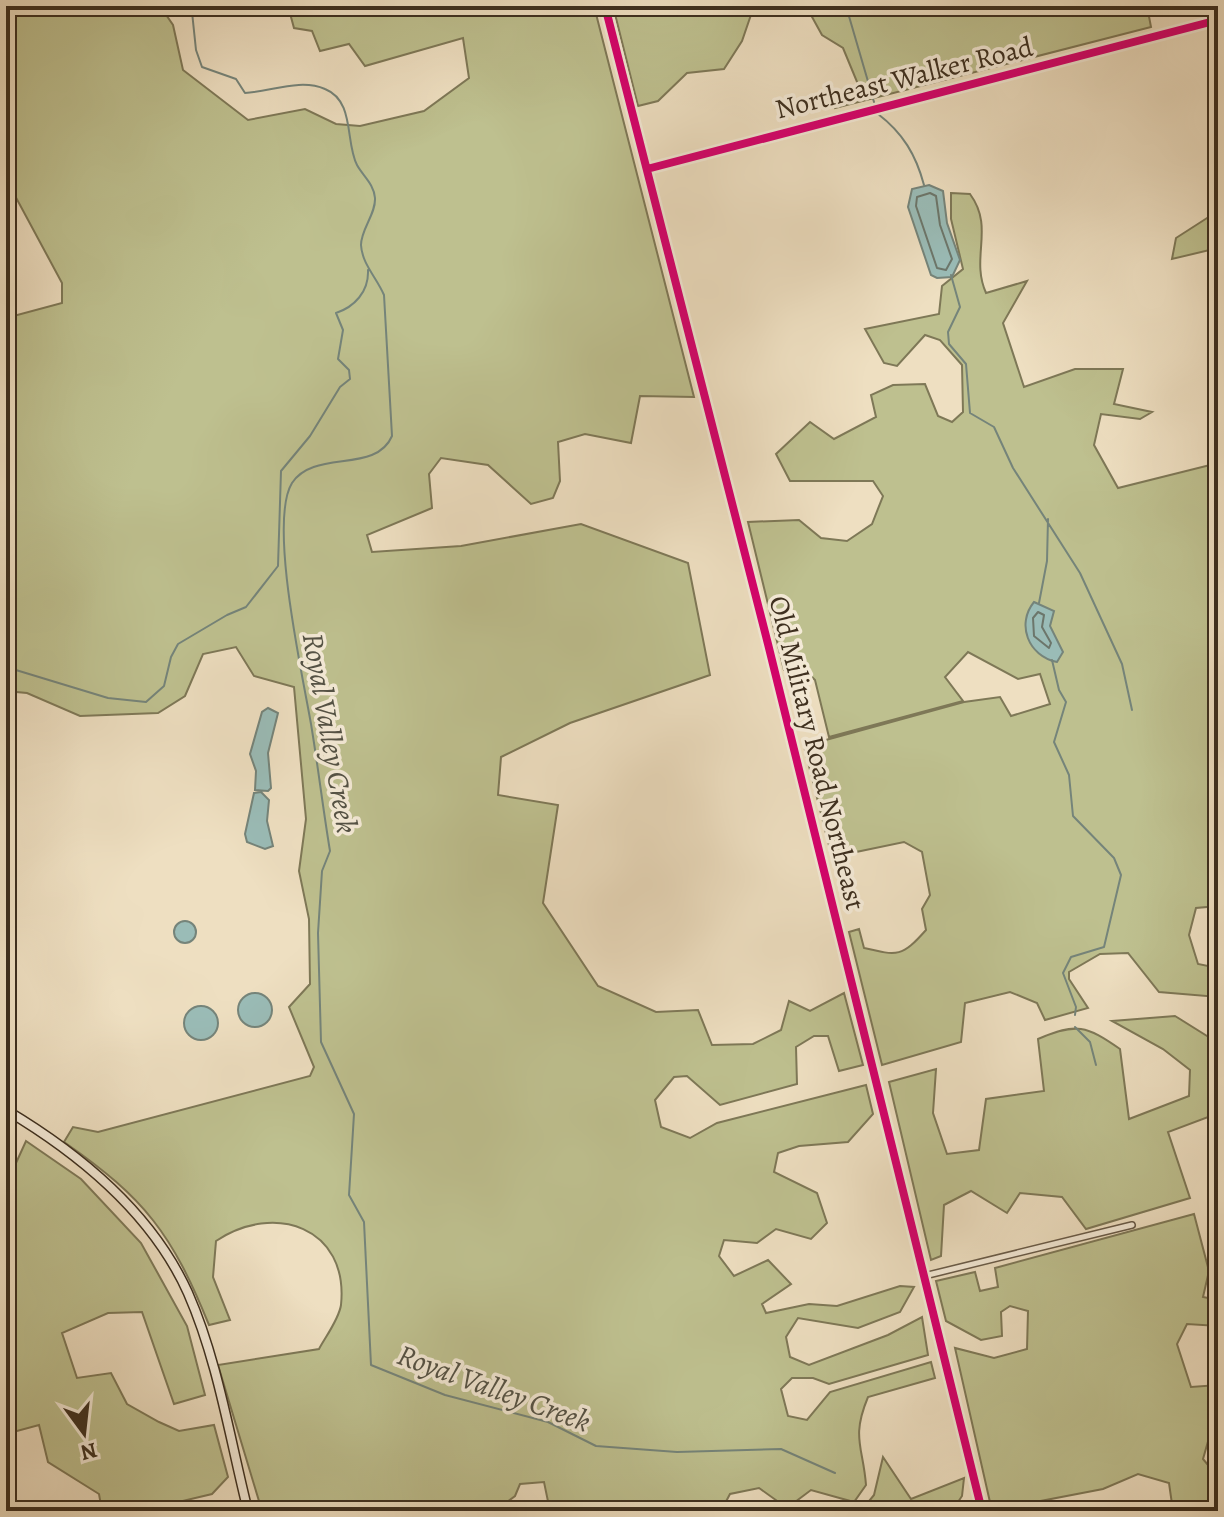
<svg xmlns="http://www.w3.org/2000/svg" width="1224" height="1517" viewBox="0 0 1224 1517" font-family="Alegreya,serif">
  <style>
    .green { fill: #bec08f; stroke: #7e7857; stroke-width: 2 }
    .water { fill: #9abcb7; stroke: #75847a; stroke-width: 2 }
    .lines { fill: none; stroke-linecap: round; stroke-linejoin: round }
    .shore { stroke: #6c766b; stroke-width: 2 }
    .stream { stroke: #75847a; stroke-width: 2 }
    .street-casing { stroke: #695b48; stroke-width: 8 }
    .secondary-casing { stroke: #3d2f1f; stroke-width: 11 }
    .street { stroke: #f4ead7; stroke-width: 5 }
    .secondary { stroke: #f4ead7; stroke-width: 8 }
    .cycleway-casing { stroke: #f4ead7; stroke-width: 13 }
    .cycleway { stroke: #d6006c; stroke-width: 8 }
    .labels { text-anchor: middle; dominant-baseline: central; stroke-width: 7; stroke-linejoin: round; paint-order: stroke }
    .street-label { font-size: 28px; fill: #3d2f1f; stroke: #f4ead7 }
    .water-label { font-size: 30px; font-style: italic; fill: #545245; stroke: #f4ead7 }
  </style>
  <rect width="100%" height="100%" fill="#eedfc1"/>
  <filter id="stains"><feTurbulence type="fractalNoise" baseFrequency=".0025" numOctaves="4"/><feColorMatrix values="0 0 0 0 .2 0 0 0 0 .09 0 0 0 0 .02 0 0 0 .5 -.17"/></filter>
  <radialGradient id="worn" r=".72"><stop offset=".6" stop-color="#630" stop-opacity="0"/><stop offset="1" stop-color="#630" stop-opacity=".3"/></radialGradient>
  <path class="green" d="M28,6H160L173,25L183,70L248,120L305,109L336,124L360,126L424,111L469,78L463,38L365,66L349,44L320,51L312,31L294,28L288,6H594L694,397L640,396L631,443L585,434L558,442L560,481L553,498L531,504L488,465L441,458L429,474L432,508L367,535L372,552L461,546L581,524L688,563L710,675L570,723L501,757L498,795L558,805L543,903L598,986L656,1012L698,1010L712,1045L753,1044L781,1030L789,1001L810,1011L844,993L863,1065L839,1071L828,1036H814L796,1047L797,1084L720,1105L687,1076L674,1077L655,1100L661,1127L690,1138L717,1123L866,1085L873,1114L848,1142L799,1146L778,1153L774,1172L817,1193L827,1223L811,1239L776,1229L757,1243L724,1240L719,1256L734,1276L768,1260L791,1284L762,1304L766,1313L809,1304L837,1306L900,1286L914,1287L900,1312L858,1328L798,1318L786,1337L790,1357L809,1365L888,1335L922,1317L928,1355L829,1384L813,1378H792L781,1389L788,1416L807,1420L830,1392L931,1362L935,1378L868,1397C851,1438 863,1446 866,1485L854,1502L811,1490L787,1508L759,1488L730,1494L721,1511H662L649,1504L633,1511H550L544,1482L520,1484L515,1496L499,1508L500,1511H262L218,1365L319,1349C326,1336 339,1319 341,1305C349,1227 274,1202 216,1241L213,1277L230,1320L209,1325C172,1234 146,1199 64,1142L73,1127L98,1132L310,1076L314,1067L289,1007L310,984L309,919L299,871L306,819L294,687L254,676L236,647L203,654L185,696L158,713L80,716L27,693L6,691V318L62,303V283L6,179V12Z
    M613,6H754L742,41L724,69L687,73L658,101L638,106Z
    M806,6H1147L1151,27L835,108L832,94L860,89L843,48L822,35Z
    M951,193L970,194C995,228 970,257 986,293L1027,281L1003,323L1024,387L1075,369H1123L1114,404L1152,412L1140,419L1101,414L1094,445L1118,488L1218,463V906L1196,908L1189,935L1198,964L1218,968V997L1159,992L1128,953L1100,954L1069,972V979L1088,1008L1045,1020L1037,1003L1010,992L965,1003L961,1042L882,1065L849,932L859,929L864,948C898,956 902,957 926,930L922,909L930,895L922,852L904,842L832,857L804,746L964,702L1000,697L1011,716L1050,704L1040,674L1018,679L968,652L945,677L963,701L829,737L815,680L807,672L784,670L748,522L799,520L821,538L847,541L872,524L883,496L873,481H790L776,454L810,422L834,439L876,417L871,395L893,385L925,384L938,416L952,422L963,412L962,365L940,340L925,335L897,366L884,363L865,329L939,314L942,286L963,269L951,219Z
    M1218,211V248L1172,259L1176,238Z
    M1175,1016L1215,1041L1218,1119L1208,1117L1168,1132L1190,1198L1086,1229L1062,1197L1020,1193L1007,1213L971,1191L944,1205L941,1256L931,1260L889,1082L936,1069L933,1113L947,1154L979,1150L986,1099L1044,1091L1038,1039C1076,1022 1087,1026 1120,1049L1129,1119L1189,1096L1190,1070L1163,1049L1112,1021Z
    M26,1141L81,1179L141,1243L187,1326L205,1395L174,1404L142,1312L108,1313L62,1333L77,1378L111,1373L127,1404L159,1422L179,1431L214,1425L228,1477L212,1494L178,1502L174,1511H102L99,1494L48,1462L39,1425L6,1434V1185Z
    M1194,1214L1209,1271L1203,1297L1218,1300V1326L1187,1324L1177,1344L1191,1387L1218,1385V1428L1211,1431L1203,1459L1218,1477V1510L1173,1511L1169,1483L1138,1474L1103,1489L1025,1504L1016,1511H992L955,1348L994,1358L1027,1349L1028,1311L1010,1306L1001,1312L1002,1336L981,1340L946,1321L936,1281L975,1272L980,1291L998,1287L995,1268Z
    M883,1457L911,1499L964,1478L962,1496L952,1511H861L874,1495Z"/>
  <path class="water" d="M929,185L943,191L947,223L960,260L952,277L937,278L931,275L908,207L912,189Z
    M1034,602L1054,611L1050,626L1063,652L1057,662C1028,656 1016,624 1034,602Z
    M268,708L278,713L268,753L271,788L268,791L255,790L256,771L250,754L262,712Z
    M261,792L269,800L267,821L273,846L265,849L247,842L245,834L254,793Z
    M174 932a11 11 0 1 1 22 0a11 11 0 1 1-22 0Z
    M238 1010a17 17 0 1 1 34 0a17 17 0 1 1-34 0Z
    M184 1023a17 17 0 1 1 34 0a17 17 0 1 1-34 0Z"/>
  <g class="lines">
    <path class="shore" d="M930,193L936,196L940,225L952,259L946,270L937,268L916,206L917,197Z
      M1038,612L1044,615L1042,627L1051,643L1049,648L1034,636L1033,618Z"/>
    <path class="stream" d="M185,6L192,12L196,50L202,67L236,79L245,93C270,92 300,78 325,89C355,101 345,142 357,165C363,176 374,184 375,198C376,214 361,229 361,245C362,264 377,278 384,295L392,436C376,474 314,449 292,483C268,522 303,677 311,724C318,766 323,809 330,851L322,871L318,933L321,1042L354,1114L349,1195L364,1222L371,1365L445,1395L548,1422L596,1446L677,1452L781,1449L835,1473
      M846,6L874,102
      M878,114C903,133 916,155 924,185
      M951,275L960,307L948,332L949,344L966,364L970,413L994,427L1013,468L1080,573L1122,664L1132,710
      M1039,603L1047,561L1048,519
      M1052,660L1059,690L1066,702L1054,742L1069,775L1073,816L1114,858L1121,875L1104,947L1071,957L1063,973L1076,1007L1075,1015
      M6,667L108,698L146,702L164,686L171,657L178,644L227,615L246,607L278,566L281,471L310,436L340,387L350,379L349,370L338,359L343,330L336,313C354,307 369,292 368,270
      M1075,1027L1090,1042L1096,1065"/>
    <defs>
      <path id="street" d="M605,6L768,644L982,1511
        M647,169L1218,20
        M924,1276L1132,1225"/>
      <path id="secondary" d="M6,1110C80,1154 152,1213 188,1293C218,1361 230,1440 248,1511"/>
    </defs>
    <use href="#street" class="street-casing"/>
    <use href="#secondary" class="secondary-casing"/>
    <use href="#street" class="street"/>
    <use href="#secondary" class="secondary"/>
    <defs>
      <path id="cycleway" d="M605,6L768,644L982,1511
        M647,169L1218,20"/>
    </defs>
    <use href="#cycleway" class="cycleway-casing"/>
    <use href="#cycleway" class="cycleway"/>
  </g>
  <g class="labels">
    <g class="street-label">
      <text transform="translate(904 78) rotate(-14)">Northeast Walker Road</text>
      <text transform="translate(817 753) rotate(76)">Old Military Road Northeast</text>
    </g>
    <g class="water-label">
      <text transform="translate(330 733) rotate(80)">Royal Valley Creek</text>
      <text transform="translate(494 1388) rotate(20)">Royal Valley Creek</text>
    </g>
  </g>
  <rect width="1224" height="1517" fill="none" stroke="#eedfc1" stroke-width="32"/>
  <rect x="8" y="8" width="1208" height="1501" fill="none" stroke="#3d2f1f" stroke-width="4"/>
  <rect x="16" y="16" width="1192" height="1485" fill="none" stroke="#3d2f1f" stroke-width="2"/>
  <g transform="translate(84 1433) rotate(165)" stroke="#f4ead7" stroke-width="6" paint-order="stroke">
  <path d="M0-6L14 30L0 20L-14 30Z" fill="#3d2f1f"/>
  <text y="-12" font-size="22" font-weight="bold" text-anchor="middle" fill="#3d2f1f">N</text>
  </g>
  <rect width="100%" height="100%" filter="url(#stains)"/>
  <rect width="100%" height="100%" fill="url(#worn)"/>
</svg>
